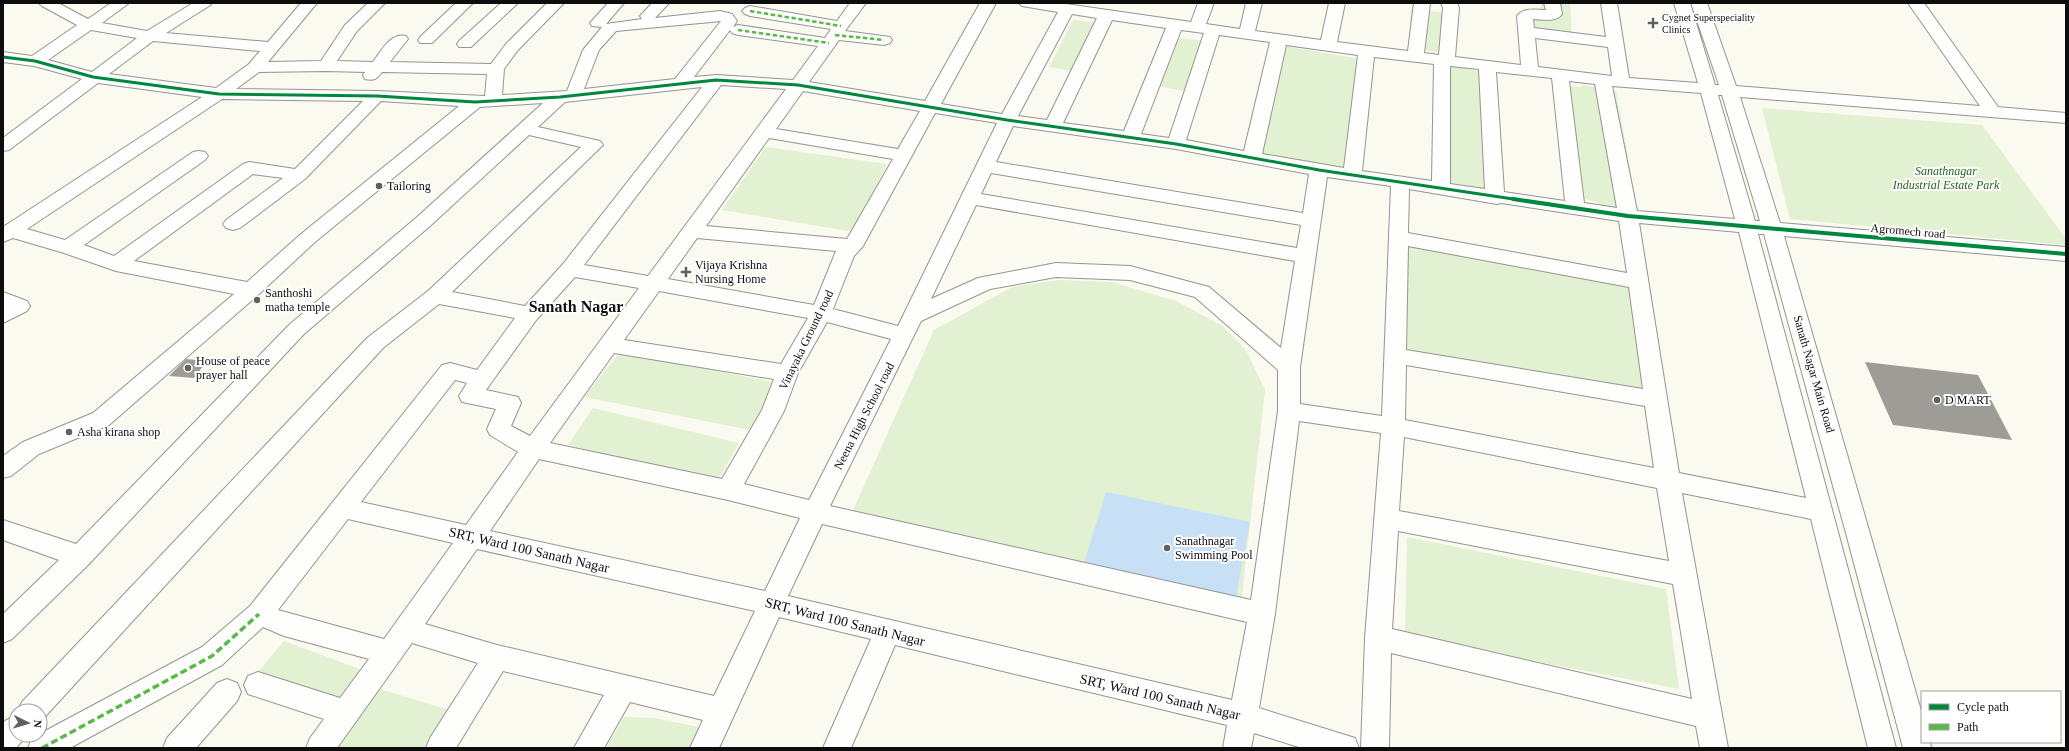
<svg xmlns="http://www.w3.org/2000/svg" width="2069" height="751" viewBox="0 0 2069 751" font-family="'Times New Roman',serif">
  <style>
    .green { fill: #e1f1d1 }
    .water { fill: #c7e0f5 }
    .building { fill: #9e9c97 }
    .lines { fill: none; stroke-linecap: round; stroke-linejoin: round }
    .minor-casing { stroke: #949490; stroke-width: 2 }
    .minor { fill: #fefefd; fill-rule: evenodd }
    .quiet-far1 { stroke: #58b947; stroke-width: 2.5; stroke-dasharray: 4.5 2.5; stroke-linecap: butt }
    .quiet { stroke: #58b947; stroke-width: 3.5; stroke-dasharray: 7 3.5; stroke-linecap: butt }
    .cycleway-far1-casing { stroke: #fff; stroke-width: 5 }
    .cycleway-casing { stroke: #fff; stroke-width: 6 }
    .cycleway-far1 { stroke: #00873e; stroke-width: 3 }
    .cycleway { stroke: #00873e; stroke-width: 4 }
    .poi-dot { fill: #60605d; stroke: #fff; stroke-width: 1.5 }
    .labels { text-anchor: middle; dominant-baseline: central; stroke-width: 4; stroke-linejoin: round; paint-order: stroke }
    .far-poi-label { font-size: 10px; fill: #0d0d0d; stroke: #fff; text-anchor: start }
    .park-label { font-size: 12px; font-style: italic; fill: #24651c; stroke: #fff }
    .poi-label { font-size: 12px; fill: #0d0d0d; stroke: #fff; text-anchor: start }
    .street-label { font-size: 12px; fill: #0d0d0d; stroke: #fff }
    .near-street-label { font-size: 14px; fill: #0d0d0d; stroke: #fff }
    .district-label { font-size: 16px; font-weight: bold; fill: #0d0d0d; stroke: #fff }
  </style>
  <rect width="100%" height="100%" fill="#fbfaf1"/>
  <path class="green" d="M1541,3H1570C1571,15 1572,24 1571,36L1529,31L1528,15L1542,16Z
    M1411,9L1447,13L1446,53L1408,48Z
    M1073,20L1100,23L1079,72L1049,67Z
    M1177,38L1205,41L1189,92L1157,86Z
    M1278,45L1361,59L1350,171L1256,155Z
    M1451,66L1485,72L1489,189L1439,181L1440,72L1451,74Z
    M1563,85L1582,87V85L1616,91L1638,212L1597,206V202L1576,197Z
    M1762,108L1982,125L2066,239V245L1790,219Z
    M766,147L887,164L854,232L722,210Z
    M1404,242L1634,284L1650,393L1401,354Z
    M1059,280L1112,282L1176,301L1223,326L1246,350L1265,390L1241,605L850,517L934,330L1012,287Z
    M620,352L783,384L760,432L584,397Z
    M593,408L739,443L718,481L568,445Z
    M1407,537L1666,589L1679,689L1405,636Z
    M284,641L365,671L339,706L249,683Z
    M380,689L459,713L436,748H337Z
    M624,717L654,718L699,727L689,748H606Z"/>
  <path class="water" d="M1106,492L1250,522L1234,608L1081,573Z"/>
  <path class="building" d="M186,359L207,361L194,378L169,376Z
    M1865,362L1978,375L2012,440L1893,425Z"/>
  <g class="lines">
    <defs>
      <path id="minor" d="M39,3H58L88,19L111,3H129L102,23L147,31L193,3H212L209,6L166,33L268,42L301,3H317L268,62L321,61L345,25L368,3H385L357,31L337,61L373,62C381,51 391,32 406,36L408,39L390,62L491,64L506,44L547,3H564L518,50L504,69L502,95L567,91L583,50L602,27L592,26L590,23L608,3H624L606,24L642,19L640,16L652,3H669L655,18L720,11L732,14L737,21L733,27L738,25L825,38L831,29L750,16L745,14L742,11L745,8L750,6L837,21L850,3H866L845,31L890,37L892,40L890,43L884,45L839,40L809,82L925,101L980,3H996L941,104L1002,114L1058,12L1022,6L1019,3H1059L1191,22L1198,3H1214L1206,24L1240,29L1246,3H1262L1255,31L1321,40L1329,3H1345L1337,42L1408,51L1414,3H1430L1424,53L1439,55L1443,8L1441,3H1457L1459,8L1455,57L1521,65L1517,16C1523,7 1536,10 1546,10L1544,3H1560L1562,14C1556,23 1542,19 1533,19L1534,28L1606,37L1601,3H1617L1629,78L1698,83L1674,3H1690L1715,85H1719L1691,3H1707L1736,86L1980,106L1908,3H1924L1998,107L2066,113V123L1740,97L1780,223L2066,247V261L1784,236L1922,714V742H1930L1931,748H1903L1847,537L1767,245L1764,234H1758L1896,748H1868L1811,519L1682,493L1728,748H1700L1696,726L1391,653L1389,748H1361L1365,638L1381,433L1299,421L1275,614L1259,708L1355,738L1359,748H1302L1254,733L1251,748H1223L1227,725L895,645L851,748H823L871,639L779,617L719,748H690L703,720L630,702L604,748H574L604,695L503,671L456,748H426L430,738L478,663L412,643L337,748H306L310,738L324,719L248,694L244,685L248,676L258,672L340,698L369,659L284,636L263,627L222,665L70,748H28L32,738L202,647L250,606L442,365L450,363L477,370L515,318L439,304L383,348L42,720L40,721V711H18L22,702L367,338L428,291L581,147L529,135L430,226L304,334L89,564L12,639L3,643V614L59,560L3,540V520L76,544L290,324L416,218L543,103L480,107L315,242L258,295L109,425L39,454L11,476L3,478V456L23,442L93,413L234,294L116,271L61,252L13,238L3,242V227L202,97L98,83L9,150L3,151V138L82,79L34,66L3,62V52L32,56L77,25L42,6ZM1072,14L1097,18L1047,120L1018,116ZM1112,20L1166,28L1124,131L1063,123ZM721,21L675,79L584,89L599,50L616,31ZM91,30L137,38L92,72L48,60ZM730,30L732,33L738,35L818,46L793,80L716,75L694,77ZM1181,30L1204,33L1169,138L1141,134ZM1219,35L1270,42L1244,151L1186,140ZM1535,38L1608,47L1612,76L1538,67ZM153,41L260,51L249,64L216,88L109,74ZM1286,45L1358,55L1344,168L1262,154ZM1374,57L1434,64L1432,181L1362,171ZM1450,66L1479,69L1485,189L1450,184ZM326,71L365,72L363,75L365,79C374,81 377,79 382,72L487,74L485,96L377,91L236,89L259,72ZM1496,72L1552,78L1565,201L1504,192ZM1569,81L1595,84L1617,208L1584,203ZM721,85L786,89L648,276L584,265ZM1612,86L1701,93L1735,219L1637,211ZM702,87L563,264L525,306L452,292L603,145L600,141L538,127L565,102ZM803,91L920,111L898,149L776,129ZM1718,95H1722L1760,221H1755ZM222,99L363,101L295,169L249,162L243,164L114,256L84,245L205,160L208,156L205,152L199,151L193,152L65,240L27,229ZM381,101L459,106L301,234L247,282L134,261L253,174L283,178L226,220L223,224L226,228L233,230L240,228L305,179ZM935,113L997,123L898,326L833,309L854,256L863,246ZM1013,126L1176,149L1309,174L1303,213L996,162ZM769,138L893,159L847,239L706,226ZM991,173L1301,225L1297,248L981,194ZM1327,177L1391,186L1382,416L1300,404V367ZM1409,189L1497,204L1501,203L1619,221L1627,273L1408,233ZM976,205L1295,261L1281,348L1209,287L1130,266L1056,263L978,278L931,299ZM1639,223L1739,232L1806,498L1679,473ZM697,238L836,251L814,305L668,279ZM1408,246L1629,287L1643,389L1406,350ZM575,277L639,288L530,436L511,426L521,403L518,397L486,390L537,319ZM1056,277L1130,280L1195,297L1278,370V411L1251,600L830,506L921,321L990,289ZM659,291L808,318L781,364L624,340ZM827,322L891,339L809,500L744,484L784,411L798,373ZM614,353L774,379L762,410L722,479L550,443ZM1406,365L1645,406L1654,468L1405,420ZM455,380L467,383L459,396L462,402L496,409L487,429L490,435L518,452L466,525L361,502ZM1404,437L1657,488L1669,561L1399,511ZM539,459L728,500L800,518L765,591L490,531ZM348,519L453,543L384,639L278,610ZM822,524L1247,622L1232,700L788,596ZM1398,531L1673,584L1692,699L1392,629ZM477,549L755,611L714,696L497,645L425,624Z
        M456,3H473L432,43H420L418,40L420,37Z
        M501,3H518L471,47H459L457,44L459,41Z
        M3,292L27,301L30,306L27,311L3,323Z
        M227,679L237,683L241,692L237,701L196,748H163L167,738L217,683Z
        M16,715V735H27L16,748H3V722Z"/>
    </defs>
    <use href="#minor" class="minor-casing"/>
    <use href="#minor" class="minor"/>
    <path class="quiet-far1" d="M750,11L841,26
      M738,30L829,43
      M835,35L884,40"/>
    <path class="quiet" d="M42,748L212,656L259,614"/>
    <defs>
      <path id="cycleway-far1" d="M3,57L35,61L93,77L219,94L377,96L475,102L560,97L716,80L798,85L1007,120L1176,144L1319,170L1520,200"/>
      <path id="cycleway" d="M1513,199L1628,216L2066,254"/>
    </defs>
    <use href="#cycleway-far1" class="cycleway-far1-casing"/>
    <use href="#cycleway" class="cycleway-casing"/>
    <use href="#cycleway-far1" class="cycleway-far1"/>
    <use href="#cycleway" class="cycleway"/>
  </g>
  <g class="poi-dot">
    <path d="M1651 17h4v4h4v4h-4v4h-4v-4h-4v-4h4z"/>
    <circle cx="379" cy="186" r="4"/>
    <path d="M684 266h4v4h4v4h-4v4h-4v-4h-4v-4h4z"/>
    <circle cx="257" cy="300" r="4"/>
    <circle cx="188" cy="368" r="4"/>
    <circle cx="1937" cy="400" r="4"/>
    <circle cx="69" cy="432" r="4"/>
    <circle cx="1167" cy="548" r="4"/>
  </g>
  <g class="labels">
    <g class="far-poi-label">
      <text x="1662" y="17">Cygnet Superspeciality<tspan x="1662" dy="12">Clinics</tspan></text>
    </g>
    <g class="park-label">
      <text x="1946" y="171">Sanathnagar<tspan x="1946" dy="14">Industrial Estate Park</tspan></text>
    </g>
    <g class="poi-label">
      <text x="387" y="186">Tailoring</text>
      <text x="695" y="265">Vijaya Krishna<tspan x="695" dy="14">Nursing Home</tspan></text>
      <text x="265" y="293">Santhoshi<tspan x="265" dy="14">matha temple</tspan></text>
      <text x="196" y="361">House of peace<tspan x="196" dy="14">prayer hall</tspan></text>
      <text x="1945" y="400">D MART</text>
      <text x="77" y="432">Asha kirana shop</text>
      <text x="1175" y="541">Sanathnagar<tspan x="1175" dy="14">Swimming Pool</tspan></text>
    </g>
    <g class="street-label">
      <text transform="translate(1908 231) rotate(5)">Agromech road</text>
      <text transform="translate(806 340) rotate(-64)">Vinayaka Ground road</text>
      <text transform="translate(1814 374) rotate(74)">Sanath Nagar Main Road</text>
      <text transform="translate(864 416) rotate(-63)">Neena High School road</text>
    </g>
    <g class="near-street-label">
      <text transform="translate(529 550) rotate(13)">SRT, Ward 100 Sanath Nagar</text>
      <text transform="translate(845 622) rotate(14)">SRT, Ward 100 Sanath Nagar</text>
      <text transform="translate(1160 697) rotate(13)">SRT, Ward 100 Sanath Nagar</text>
    </g>
    <g class="district-label">
      <text x="576" y="306">Sanath Nagar</text>
    </g>
  </g>
  <rect width="2069" height="751" fill="none" stroke="#0d0d0d" stroke-width="8"/>
  <rect x="1921" y="691" width="140" height="52" fill="#ffffff" stroke="#9e9e9e"/>
  <rect x="1929" y="704" width="20" height="6" fill="#00873e" stroke="#9e9e9e"/>
  <text x="1957" y="711" font-size="12" fill="#0d0d0d">Cycle path</text>
  <rect x="1929" y="724" width="20" height="6" fill="#58b947" stroke="#9e9e9e"/>
  <text x="1957" y="731" font-size="12" fill="#0d0d0d">Path</text>
  <g transform="translate(28 723) rotate(95)"><circle r="19" fill="#ffffff" stroke="#9e9e9e"/>
  <path d="M0-3L7 15L0 10L-7 15Z" fill="#60605d"/>
  <text y="-6" font-size="11" font-weight="bold" text-anchor="middle" fill="#0d0d0d">N</text>
  </g>
</svg>
